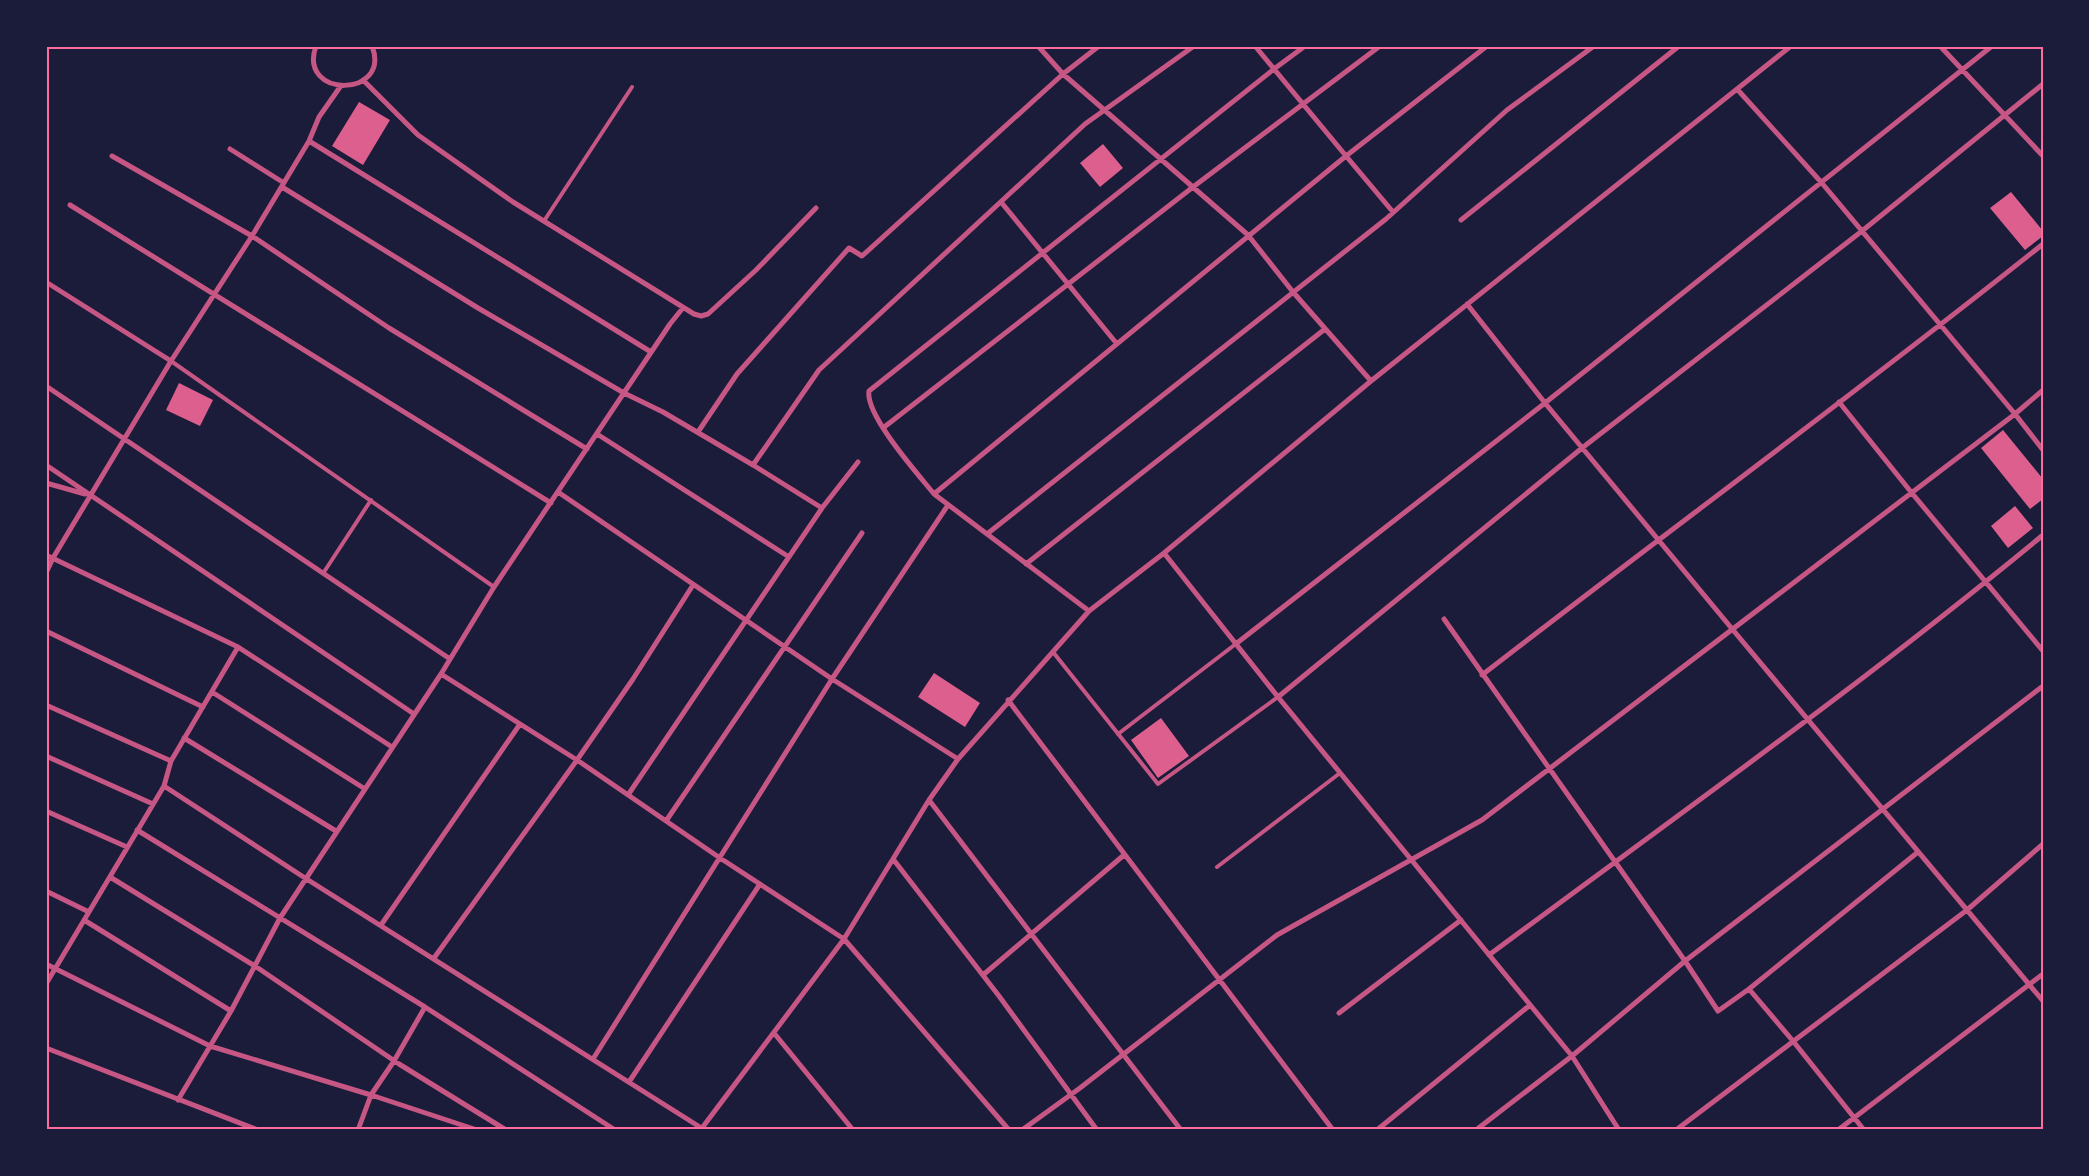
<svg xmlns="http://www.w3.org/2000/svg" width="2089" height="1176" viewBox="0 0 2089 1176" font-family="Arial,sans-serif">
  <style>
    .building { fill: #dd5f8e }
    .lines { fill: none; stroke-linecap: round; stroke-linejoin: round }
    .service { stroke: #c65784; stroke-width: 4 }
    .minor { stroke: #c65784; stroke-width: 5 }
    .neatline { fill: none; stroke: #ff6b9d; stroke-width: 2 }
  </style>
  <rect width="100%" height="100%" fill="#1b1b3a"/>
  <path class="building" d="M359,102L390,120L363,165L332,146Z
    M1103,144L1123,168L1100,187L1080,163Z
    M2011,192L2043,231V236L2025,250L1990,208Z
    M179,383L213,400L200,426L166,410Z
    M2003,430L2043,479V499L2030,509L1981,448Z
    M2015,506L2033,528L2008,548L1991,526Z
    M934,673L980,703L965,727L918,697Z
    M1161,718L1189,756L1158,778L1131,740Z"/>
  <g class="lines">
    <path class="service" d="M544,221L632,87
      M171,361L494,587
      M324,572L371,500
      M1053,652L1158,784L1278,697
      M1118,734L1237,643
      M1217,867L1340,773"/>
    <path class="minor" d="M316,46C297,99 392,98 372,46
      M1038,46L1063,74L1248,235L1293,292L1371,381
      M1940,46L2043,156
      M363,80L418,135L513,202L694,314L701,316L708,314L756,270L816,208
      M1737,89L1821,182L2015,414L2043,450
      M309,141L651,352
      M230,149L284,183
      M112,156L252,236L389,328L587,449
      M282,187L478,308L624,393L663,412L753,465
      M1001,202L1117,344
      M70,205L551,503
      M1393,212L1346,156L1487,46
      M1461,220L1679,46
      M46,282L171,361
      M1467,304L1545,403L1733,630L2043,1001
      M682,309L670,324L494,587L441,674L577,760L720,858L844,939L1009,1130
      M46,386L450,659
      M1839,402L1911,492L2043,651
      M883,428L1193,187L1380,46
      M698,432L737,374L849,248L862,256L1063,74L1099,46
      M597,434L789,557
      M46,465L414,714
      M46,483L85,494
      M558,492L832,679L958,759
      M934,494C918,474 865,415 869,391L1274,69L1305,46
      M822,508L753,465L819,370L1085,124L1194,46
      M987,534L1386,219L1507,110L1594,46
      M1164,553L1278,697L1572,1056L1619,1130
      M46,555L238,647L392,747
      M1026,564L1325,329
      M46,573L53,558L171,361L252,236L309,141L319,117L340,87
      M1089,611L934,494L1346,156L1255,46
      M1444,619L1685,961L1718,1011L1749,989L1918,852
      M46,631L203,707
      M1237,643L1545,403L1992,46
      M1482,675C1668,531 1859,391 2043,244
      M212,692L365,789
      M1278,697L1582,448L1862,231L2043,84
      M1008,700L1333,1130
      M46,705L171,761L164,786L46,984
      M184,738L336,831
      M46,756L153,804
      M171,761L238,647
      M164,786L305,878L703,1129
      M628,795L822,508L858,462
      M929,800L1181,1130
      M46,811L127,847
      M666,821L862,533
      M137,830L425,1007L615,1130
      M893,859L999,996L1097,1130
      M110,877L255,966L399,1064L506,1130
      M46,891L89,912
      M84,920L231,1011
      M381,925L520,724
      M1489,955C1675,817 1864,683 2043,535
      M434,958L577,760L633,679L693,585
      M46,964L210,1046L371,1095L477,1130
      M983,975L1124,855
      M1749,989L1793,1041L1864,1130
      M1339,1013L1461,920
      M774,1033L853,1130
      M46,1048L258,1130
      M593,1059L832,679L948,505
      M629,1082L760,884
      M178,1100L231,1011L280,918L441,674
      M702,1128L844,939L929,800L958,759L1089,611L1164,553L1371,381L1791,46
      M358,1130L371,1095L394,1061L425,1007
      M1022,1130L1080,1088L1277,935L1482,820L2015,414L2043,390
      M1377,1130L1530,1005
      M1476,1130L1572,1056L1685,961L2043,686
      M1676,1130L1967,910L2043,844
      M1838,1130L2043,974"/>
  </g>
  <rect width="2089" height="1176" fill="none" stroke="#1b1b3a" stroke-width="95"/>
  <rect x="48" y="48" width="1994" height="1080" class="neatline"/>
</svg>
